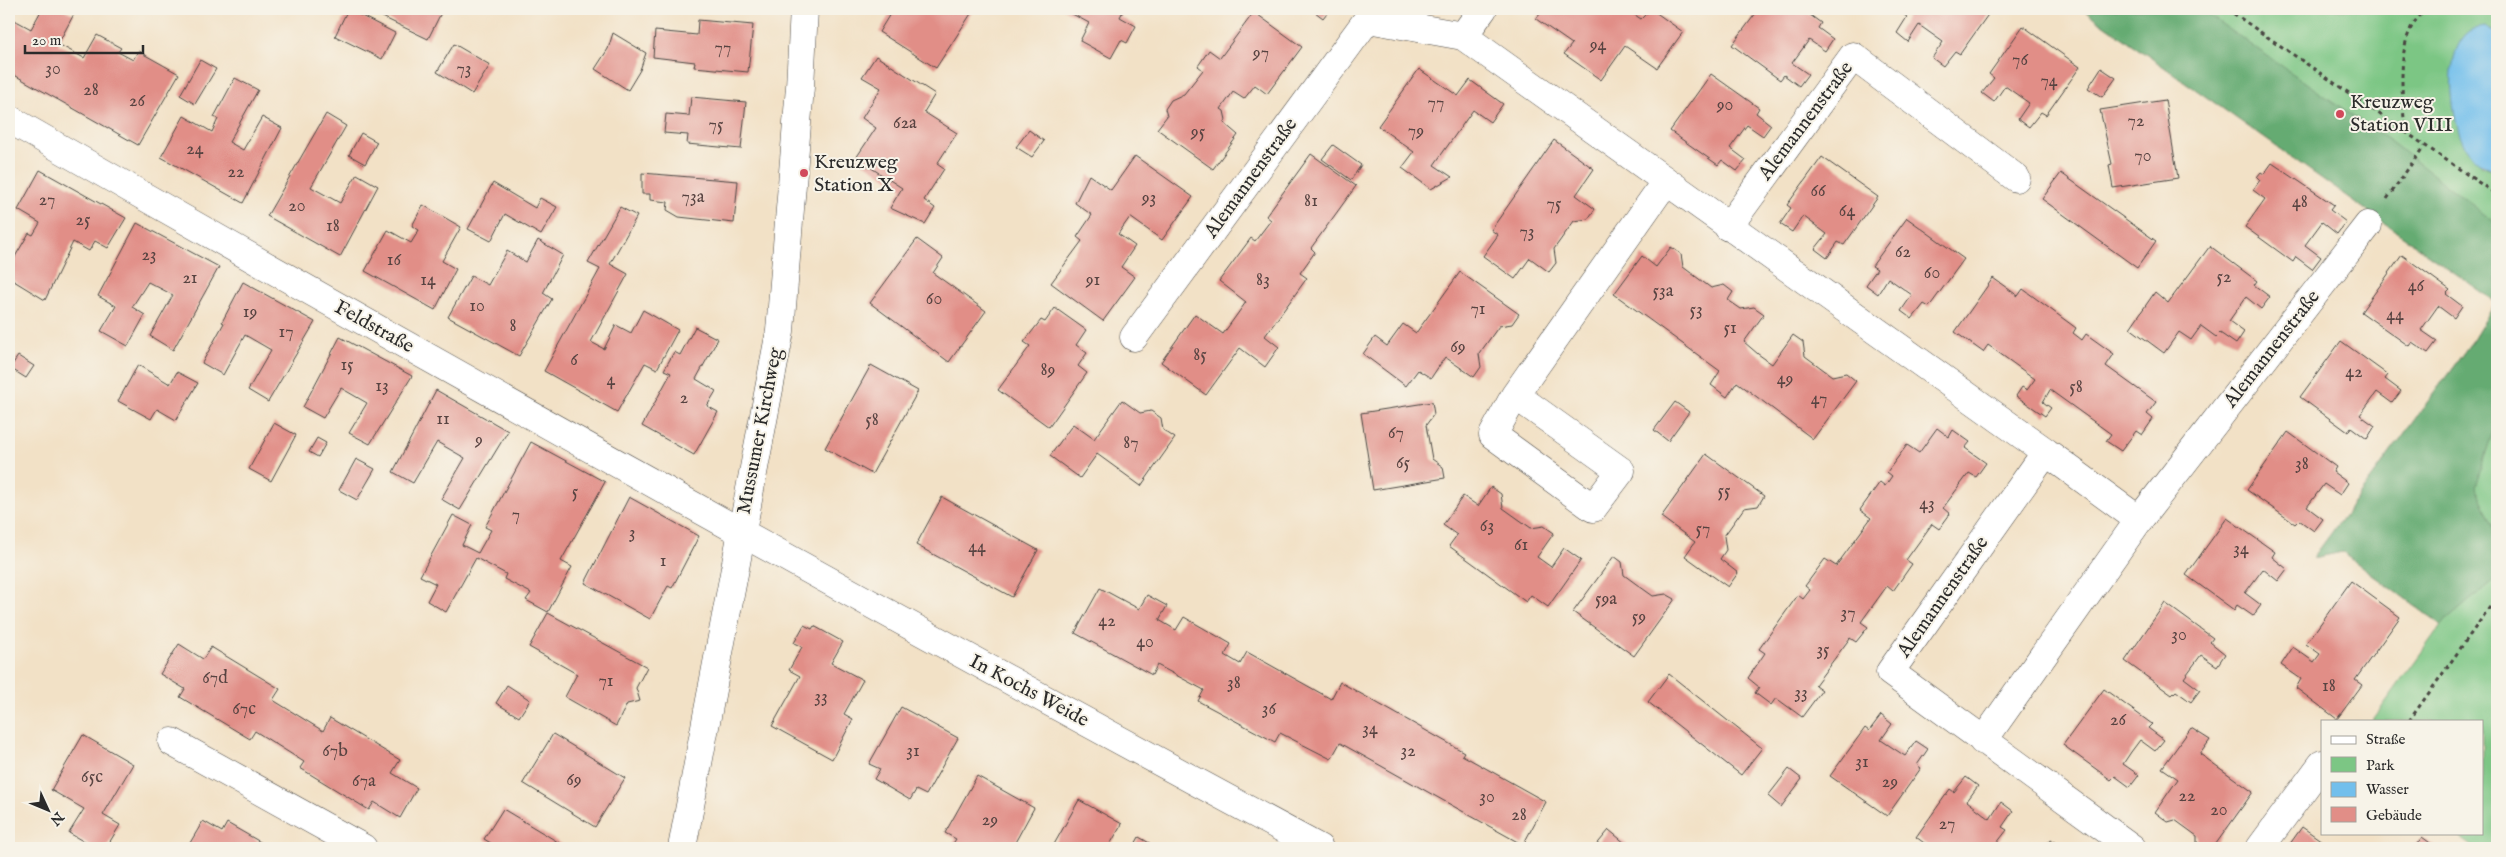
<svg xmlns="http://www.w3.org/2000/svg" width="2506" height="857" viewBox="0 0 2506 857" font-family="'IM FELL English',serif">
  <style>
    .green { fill: #7cc684; stroke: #547858 }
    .forest { fill: #65ab72; stroke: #486b4e }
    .water { fill: #72bfec; stroke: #4e758c }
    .building { fill: #e18e87 }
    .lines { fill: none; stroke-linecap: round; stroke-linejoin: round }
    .street-casing { stroke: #494642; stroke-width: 29 }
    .path { stroke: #494642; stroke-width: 3; stroke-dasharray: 4 4; stroke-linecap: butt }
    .street { stroke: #fff; stroke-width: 28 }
    .poi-dot { fill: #d1495b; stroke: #f7f3e8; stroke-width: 2 }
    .labels { text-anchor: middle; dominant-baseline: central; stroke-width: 4; stroke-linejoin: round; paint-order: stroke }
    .number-label { font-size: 18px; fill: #584442 }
    .poi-label { font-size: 20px; fill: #2b2b2b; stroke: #f7f3e8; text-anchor: start }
    .street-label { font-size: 20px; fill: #2b2b2b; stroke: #f7f3e8 }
  </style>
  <rect width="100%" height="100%" fill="#f7f3e8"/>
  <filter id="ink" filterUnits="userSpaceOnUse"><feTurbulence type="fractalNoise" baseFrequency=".02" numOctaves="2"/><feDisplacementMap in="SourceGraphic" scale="10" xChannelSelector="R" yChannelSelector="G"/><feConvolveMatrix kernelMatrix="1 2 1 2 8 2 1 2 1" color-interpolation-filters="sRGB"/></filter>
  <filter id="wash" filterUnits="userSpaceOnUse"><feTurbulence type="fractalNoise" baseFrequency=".0096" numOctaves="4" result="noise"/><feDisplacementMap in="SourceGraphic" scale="20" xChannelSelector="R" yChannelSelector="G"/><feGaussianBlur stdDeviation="1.12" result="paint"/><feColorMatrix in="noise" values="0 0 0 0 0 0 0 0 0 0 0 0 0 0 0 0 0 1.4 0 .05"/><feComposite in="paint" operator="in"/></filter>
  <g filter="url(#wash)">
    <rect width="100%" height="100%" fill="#f2e1c6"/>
    <path class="green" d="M2082,9H2497V34L2485,27L2481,165L2497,171V848H2475L2454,833H2482V721H2372L2441,625L2342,552L2313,558L2473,340L2496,302Z"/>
    <path class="forest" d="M2082,9H2200L2391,142L2497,224V419L2475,486L2497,535V577L2441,625L2342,552L2313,558L2473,340L2496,302Z"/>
    <path class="water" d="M2485,27L2497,34V171C2484,166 2469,157 2463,143C2451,116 2442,50 2470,31C2474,28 2481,28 2485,27Z"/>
    <g id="blocks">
      <path class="building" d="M42,9H63L74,14L58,44L84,58L97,35L121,48L118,52L133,60L138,51L179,74L138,145L9,72V17L31,29Z
        M348,9L395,33L382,59L335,36Z
        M366,9H443L428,39Z
        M893,9H974L936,68L879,32Z
        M1063,9H1124L1120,17L1136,26L1127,43L1121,40L1111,58L1080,41L1089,23Z
        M1311,9H1330L1323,18Z
        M1544,9H1626L1641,19L1651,9L1683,32L1657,68L1625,46L1601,80L1564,54L1572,44L1536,19Z
        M1759,9H1802L1821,23L1818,28L1833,39L1825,51L1809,40L1792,63L1808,74L1799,86L1784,75L1780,80L1732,45Z
        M1906,9H1992L1960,54L1955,51L1943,66L1932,58L1943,42L1919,25L1908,42L1897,33L1907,17L1903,14Z
        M1254,12L1302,47L1267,94L1255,85L1244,99L1233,92L1221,109L1224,111L1226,120L1224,123L1238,135L1213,169L1157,129L1167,116L1165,109L1171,100L1184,94L1203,70L1198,66L1209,50L1220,58Z
        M698,20L753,25L748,72L694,67L695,62L653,57L655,31L697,35Z
        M2023,26L2080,67L2046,115L2041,112L2029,127L2018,119L2029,103L2005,86L1994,102L1982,93L1994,78L1989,74Z
        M613,33L646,53L640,70L628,90L595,69L608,49Z
        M454,44L490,65L472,94L437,72Z
        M876,56L935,94L924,112L957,133L937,164L944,169L924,200L935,208L925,224L890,208L902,188L856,158L876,128L862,118L881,88L862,77Z
        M200,60L216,69L195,104L180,95Z
        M2101,68L2116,78L2102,97L2088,88Z
        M1419,69L1458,96L1470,80L1503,104L1490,122L1473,110L1434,165L1452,177L1431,189L1402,168L1414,152L1378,126Z
        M1711,74L1759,108L1756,113L1771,125L1763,136L1747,125L1730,148L1746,160L1737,171L1722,160L1718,165L1670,131Z
        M235,78L258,90L229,142L243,150L262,117L282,128L243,203L161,157L184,116L212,132L218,119L214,117Z
        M691,97L746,102L741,149L687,144L688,135L664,133L666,114L689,116Z
        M2165,100L2178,178L2113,188L2109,165L2112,164L2100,110Z
        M326,114L346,126L311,187L340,203L357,174L378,186L340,257L267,216Z
        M1029,130L1044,141L1032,157L1016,147Z
        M361,133L377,142L365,164L349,155Z
        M1554,140L1594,169L1576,195L1595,209L1588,219L1574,221L1554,249L1556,263L1549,272L1530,258L1515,279L1483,256L1498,235L1491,230Z
        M1333,145L1361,165L1351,180L1322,159Z
        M1311,154L1356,186L1311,248L1315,252L1300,273L1307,278L1265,336L1279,347L1265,367L1240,348L1206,395L1161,362L1195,314L1223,334L1236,316L1246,302L1219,281L1251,238L1255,241L1271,220L1266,216Z
        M1135,156L1193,197L1162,240L1130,217L1118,234L1135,246L1121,267L1135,277L1103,321L1051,283L1082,241L1077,237L1092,215L1075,203L1089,175L1111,190Z
        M1822,157L1878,197L1844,245L1838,242L1827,258L1815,249L1827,234L1803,216L1792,232L1780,224L1791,208L1787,205Z
        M2272,163L2334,205L2330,210L2346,222L2337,234L2322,222L2305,245L2321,257L2312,269L2296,257L2293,262L2245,227L2265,199L2253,190L2260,180L2257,177L2261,172L2264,174Z
        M40,170L126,218L108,248L95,241L89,251L73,242L45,300L9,278V271L16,255L29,233L33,235L40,223L18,210Z
        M642,173L738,181L734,223L679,217L667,210L668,202L650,200V194H642Z
        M2061,173L2156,241L2137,268L2042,199Z
        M493,183L535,208L540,198L557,207L541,235L505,214L491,241L468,229Z
        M423,205L461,227L442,261L456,269L435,310L365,271L388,230L411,243L419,230L412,226Z
        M620,207L637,216L610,264L628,274L591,342L604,349L616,325L631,333L643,310L678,330L657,369L645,363L617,412L544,371L600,269L588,263Z
        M1907,218L1964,259L1929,307L1924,304L1912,319L1901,311L1912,295L1888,278L1878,294L1866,285L1877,269L1872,266Z
        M137,223L219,267L173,350L150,336L173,295L148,282L132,307L145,315L128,346L101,331L116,306L98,296Z
        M917,239L943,258L933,273L986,311L949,362L870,303Z
        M538,240L563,255L543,293L552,299L519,356L448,317L471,276L488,285L507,251L526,262Z
        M2210,246L2257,281L2254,285L2270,297L2261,309L2246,297L2229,321L2244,332L2236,344L2220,333L2216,337L2201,326L2191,340L2179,332L2164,353L2130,328L2155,292L2168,303Z
        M1671,247L1681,254L1683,267L1711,288L1724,285L1733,292L1728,300L1741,309L1754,307L1764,314L1744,342L1758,354L1772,364L1793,335L1803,342L1805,356L1832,376L1846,373L1856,381L1813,439L1737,382L1727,397L1711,385L1720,371L1614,294L1642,256L1656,267Z
        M2402,255L2450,290L2446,294L2462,306L2454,318L2438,306L2421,330L2437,341L2428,353L2412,342L2409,346L2361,312Z
        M1460,272L1519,314L1512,324L1499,326L1479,354L1481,367L1474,377L1445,357L1431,378L1418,370L1406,386L1363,354L1375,337L1387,346L1403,324L1416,333Z
        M1993,278L2018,296L2023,289L2076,328L2073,333L2082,340L2086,334L2114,354L2106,366L2156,402L2147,414L2153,419L2142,435L2136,431L2121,451L2106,441L2111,434L2050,390L2043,402L2051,408L2045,416L2016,396L2022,387L2027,390L2035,379L1988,345L1983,352L1955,332Z
        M243,282L315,322L268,402L248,390L271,350L245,335L223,375L202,363L224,323L222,322Z
        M1055,308L1086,330L1076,345L1087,353L1078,366L1087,373L1049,427L998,390L1030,346L1024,342L1041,320L1045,322Z
        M695,327L718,339L696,379L716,391L707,406L718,412L694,455L642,426L671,373L664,370L674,352L680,355Z
        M340,337L412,376L370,444L349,433L367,403L341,388L323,418L303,407Z
        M2341,341L2388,375L2385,379L2401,391L2392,403L2377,392L2360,415L2375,426L2367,439L2351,427L2348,432L2300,397Z
        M18,356L34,366L26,378L10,368Z
        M138,365L170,384L177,372L198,383L176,420L157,409L151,419L118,401Z
        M871,365L918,391L872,474L825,448Z
        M436,390L508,431L460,510L441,499L465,458L437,442L413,483L393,472Z
        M1122,400L1140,413L1151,411L1161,418L1163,430L1175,438L1141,486L1097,454L1080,478L1050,456L1073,424L1094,439Z
        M1432,402L1434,414L1426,425L1432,459L1443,467L1445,478L1373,490L1361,413Z
        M1675,402L1689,412L1668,441L1654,430Z
        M274,423L296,435L271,481L249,469Z
        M1937,428L1949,437L1953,430L1970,442L1965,448L1986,463L1976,477L1969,473L1943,508L1950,514L1939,529L1932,524L1906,560L1912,564L1893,591L1887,586L1861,622L1868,627L1856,642L1850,638L1815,685L1822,690L1802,717L1776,698L1771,705L1755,693L1759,687L1748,678L1765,653L1759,649L1798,595L1803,599L1810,590L1805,586L1825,559L1836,566L1871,518L1860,510L1880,482L1885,486L1892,476L1887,472L1907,445L1919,453Z
        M2288,432L2336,467L2333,472L2348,483L2340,495L2324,484L2307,507L2323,519L2314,531L2299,520L2295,524L2247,490Z
        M317,438L326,443L318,457L309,452Z
        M531,442L605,482L561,561L572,567L548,612L526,600L531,593L504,579L506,574L476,558L446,612L427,601L436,584L420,576L453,515L472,525L462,545L478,553L491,530L485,527Z
        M1706,454L1764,496L1758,506L1744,508L1724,536L1726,550L1720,559L1738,573L1728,587L1685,556L1695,542L1661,517Z
        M356,459L375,469L357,500L339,490Z
        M1491,487L1501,494L1503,508L1531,528L1544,526L1554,533L1537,557L1551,567L1564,548L1581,560L1548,607L1531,595L1526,602L1449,546L1457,535L1443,525L1463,496L1478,506Z
        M629,497L699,536L672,588L668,586L650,619L585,583Z
        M942,497L1038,550L1012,597L916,545Z
        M2227,518L2275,552L2272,557L2287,569L2278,581L2263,569L2245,593L2261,605L2253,616L2237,605L2234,610L2186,575Z
        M1614,556L1622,562L1624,575L1639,586L1653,596L1666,594L1675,599L1634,656L1573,612Z
        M2351,581L2400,617L2355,680L2362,685L2337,719L2296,688L2301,679L2281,665L2293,647L2314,662L2320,654L2306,644Z
        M1100,588L1139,609L1147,595L1167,606L1159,620L1176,630L1184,617L1231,644L1225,655L1240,664L1247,652L1331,699L1340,682L1464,752L1462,755L1546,802L1523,845L1340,743L1331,759L1280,733L1275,742L1198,701L1204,690L1157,665L1152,675L1075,633Z
        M2165,603L2213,638L2210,642L2225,654L2217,666L2201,655L2184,678L2200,690L2191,702L2176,691L2172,695L2125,661Z
        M548,613L647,667L636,688L640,701L627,704L616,726L565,697L577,674L529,647Z
        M804,625L812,629L814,626L843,642L831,663L863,680L844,714L853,719L832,759L772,726L800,676L789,670L802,647L794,643Z
        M179,644L203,659L211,647L280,689L273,700L323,731L330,718L400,760L392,773L417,788L400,818L374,802L369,810L300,768L304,762L255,731L250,739L180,697L185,689L160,674Z
        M1669,674L1762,748L1741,775L1648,702Z
        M507,685L530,700L519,717L496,703Z
        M2104,689L2152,724L2148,728L2164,740L2155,751L2140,740L2131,752L2123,764L2139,775L2130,787L2115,776L2111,780L2063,745Z
        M901,707L958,738L926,795L916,790L910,800L874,779L880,769L869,764Z
        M1881,715L1892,724L1881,740L1905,756L1916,741L1928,749L1917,765L1921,768L1887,816L1830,776L1865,728L1869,731Z
        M2191,728L2210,740L2200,754L2253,792L2213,848H2205L2197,843V836L2175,820L2168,822L2155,812L2178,779L2162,768Z
        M553,734L625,778L595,827L523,783Z
        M83,735L133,764L103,815L120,825L106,848H95L69,833L84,809L51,790Z
        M1789,769L1802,779L1781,807L1768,796Z
        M977,776L1034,808L1012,848H950L956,839L945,833Z
        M1966,777L1978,786L1967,801L1990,819L2001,802L2013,811L2002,827L2007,830L1993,848H1931L1916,837L1950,789L1954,792Z
        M1079,800L1122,824L1108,848H1052Z
        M503,809L568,848H499L484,839Z
        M203,821L222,832L227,823L262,843L259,848H187Z
        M2302,827L2332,848H2287Z
        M1609,830L1631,848H1594Z
        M1139,837L1158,848H1133Z
        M2422,837L2437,848H2414Z
        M2051,839L2064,848H2044Z"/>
    </g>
  </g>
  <g filter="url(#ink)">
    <use href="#blocks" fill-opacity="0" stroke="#494642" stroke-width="1"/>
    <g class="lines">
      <defs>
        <path id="street" d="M1483,9L1463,36L2046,452L1890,672L2132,848
          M1368,19L1463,36
          M9,119C442,368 879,611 1319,848
          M1728,227L1853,56L2016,178
          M1134,337L1375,9
          M1515,395L1621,471L1593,508L1493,435L1515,395L1666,181
          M2046,452L2139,520
          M1983,741L2139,520L2368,225
          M172,742L363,848
          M682,848L780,331L800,87L804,9
          M2260,848L2322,764"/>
      </defs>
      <use href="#street" class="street-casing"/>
      <path class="path" d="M2227,9L2497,195
        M2405,133C2403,101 2397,57 2411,28C2414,21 2421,15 2425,9
        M2387,199L2424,146
        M2409,721L2497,597"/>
      <use href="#street" class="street"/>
    </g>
  </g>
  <g class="poi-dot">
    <circle cx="2340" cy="114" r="5"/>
    <circle cx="804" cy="173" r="5"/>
  </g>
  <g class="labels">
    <g class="number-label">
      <text x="1598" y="45">94</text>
      <text x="723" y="48">77</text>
      <text x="1261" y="53">97</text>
      <text x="2020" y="60">76</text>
      <text x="53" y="69">30</text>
      <text x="464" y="69">73</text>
      <text x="2049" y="81">74</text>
      <text x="91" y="90">28</text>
      <text x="137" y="101">26</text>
      <text x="1436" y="103">77</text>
      <text x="1725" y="105">90</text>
      <text x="2136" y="121">72</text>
      <text x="905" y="123">62a</text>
      <text x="716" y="125">75</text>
      <text x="1416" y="131">79</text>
      <text x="1198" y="132">95</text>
      <text x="195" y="149">24</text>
      <text x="2143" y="156">70</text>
      <text x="236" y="172">22</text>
      <text x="1818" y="191">66</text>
      <text x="693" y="197">73a</text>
      <text x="1149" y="198">93</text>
      <text x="47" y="200">27</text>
      <text x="1311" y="201">81</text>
      <text x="2300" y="202">48</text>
      <text x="1554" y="204">75</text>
      <text x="297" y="206">20</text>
      <text x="1847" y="211">64</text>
      <text x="83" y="220">25</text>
      <text x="333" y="226">18</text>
      <text x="1527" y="232">73</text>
      <text x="1903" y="252">62</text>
      <text x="149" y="255">23</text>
      <text x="394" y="260">16</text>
      <text x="1932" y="273">60</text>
      <text x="2224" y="277">52</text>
      <text x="190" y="278">21</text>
      <text x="428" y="280">14</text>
      <text x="1093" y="280">91</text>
      <text x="1263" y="280">83</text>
      <text x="2416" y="286">46</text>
      <text x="1663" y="291">53a</text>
      <text x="934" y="299">60</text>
      <text x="477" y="306">10</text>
      <text x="1478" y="309">71</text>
      <text x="1696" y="310">53</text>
      <text x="250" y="312">19</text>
      <text x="2395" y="315">44</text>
      <text x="513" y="326">8</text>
      <text x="1730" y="328">51</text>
      <text x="286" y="332">17</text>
      <text x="1458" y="347">69</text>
      <text x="1200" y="355">85</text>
      <text x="574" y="360">6</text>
      <text x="347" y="365">15</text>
      <text x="1048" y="370">89</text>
      <text x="2354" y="372">42</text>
      <text x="1785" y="379">49</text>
      <text x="611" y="380">4</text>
      <text x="382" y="386">13</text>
      <text x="2076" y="387">58</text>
      <text x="684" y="398">2</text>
      <text x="1819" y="399">47</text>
      <text x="443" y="419">11</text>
      <text x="872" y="420">58</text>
      <text x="1396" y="433">67</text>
      <text x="479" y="440">9</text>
      <text x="1131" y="443">87</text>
      <text x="1403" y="463">65</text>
      <text x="2302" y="464">38</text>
      <text x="1724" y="491">55</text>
      <text x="575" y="492">5</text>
      <text x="1927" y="504">43</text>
      <text x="516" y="515">7</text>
      <text x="1487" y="526">63</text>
      <text x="1703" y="529">57</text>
      <text x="632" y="533">3</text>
      <text x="1521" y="545">61</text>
      <text x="977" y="547">44</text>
      <text x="2241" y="549">34</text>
      <text x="663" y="561">1</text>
      <text x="1606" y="599">59a</text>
      <text x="1848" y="613">37</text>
      <text x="1639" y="617">59</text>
      <text x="1107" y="621">42</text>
      <text x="2179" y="635">30</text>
      <text x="1145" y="642">40</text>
      <text x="1823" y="650">35</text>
      <text x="215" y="678">67d</text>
      <text x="606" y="681">71</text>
      <text x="1234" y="683">38</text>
      <text x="2329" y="686">18</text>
      <text x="1801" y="693">33</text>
      <text x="821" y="697">33</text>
      <text x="244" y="709">67c</text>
      <text x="1269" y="709">36</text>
      <text x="2118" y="720">26</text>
      <text x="1370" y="729">34</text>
      <text x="335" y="751">67b</text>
      <text x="913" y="751">31</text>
      <text x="1408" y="751">32</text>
      <text x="1862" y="762">31</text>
      <text x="92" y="777">65c</text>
      <text x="574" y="780">69</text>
      <text x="364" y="781">67a</text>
      <text x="1890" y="782">29</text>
      <text x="2187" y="796">22</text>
      <text x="1487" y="797">30</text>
      <text x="2219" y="810">20</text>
      <text x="1519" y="815">28</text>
      <text x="990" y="820">29</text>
      <text x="1947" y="824">27</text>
    </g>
    <g class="poi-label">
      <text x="2350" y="102">Kreuzweg<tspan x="2350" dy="23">Station VIII</tspan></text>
      <text x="814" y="162">Kreuzweg<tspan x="814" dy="23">Station X</tspan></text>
    </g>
    <g class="street-label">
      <text transform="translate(1806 121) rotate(-53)">Alemannenstraße</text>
      <text transform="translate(1251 178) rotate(-54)">Alemannenstraße</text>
      <text transform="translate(374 327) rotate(29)">Feldstraße</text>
      <text transform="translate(2272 349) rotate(-52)">Alemannenstraße</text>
      <text transform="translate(760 431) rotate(-79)">Mussumer Kirchweg</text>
      <text transform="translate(1943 597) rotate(-55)">Alemannenstraße</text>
      <text transform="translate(1029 691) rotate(28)">In Kochs Weide</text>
    </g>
  </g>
  <rect width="2506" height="857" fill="none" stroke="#f7f3e8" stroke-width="30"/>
  <rect x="2321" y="720" width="162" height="115" fill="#f7f3e8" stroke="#a5a39c"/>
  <rect x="2331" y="736" width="25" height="8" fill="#ffffff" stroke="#a5a39c"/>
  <text x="2366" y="744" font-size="15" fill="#2b2b2b">Straße</text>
  <rect x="2331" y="757" width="25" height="15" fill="#7cc684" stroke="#a5a39c"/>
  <text x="2366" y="770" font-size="15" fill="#2b2b2b">Park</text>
  <rect x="2331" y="782" width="25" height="15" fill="#72bfec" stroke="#a5a39c"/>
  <text x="2366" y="794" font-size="15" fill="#2b2b2b">Wasser</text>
  <rect x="2331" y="807" width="25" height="15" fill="#e18e87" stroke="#a5a39c"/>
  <text x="2366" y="820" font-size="15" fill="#2b2b2b">Gebäude</text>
  <g transform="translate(48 810) rotate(134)" stroke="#f7f3e8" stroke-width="4" paint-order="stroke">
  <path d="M0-4L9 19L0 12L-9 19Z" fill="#2b2b2b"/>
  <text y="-8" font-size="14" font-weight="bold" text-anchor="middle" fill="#2b2b2b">N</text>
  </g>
  <path d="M25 45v8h118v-8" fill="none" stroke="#2b2b2b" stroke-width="2.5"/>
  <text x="32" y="45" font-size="15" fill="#2b2b2b" stroke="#f7f3e8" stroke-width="4" paint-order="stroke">20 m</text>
</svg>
